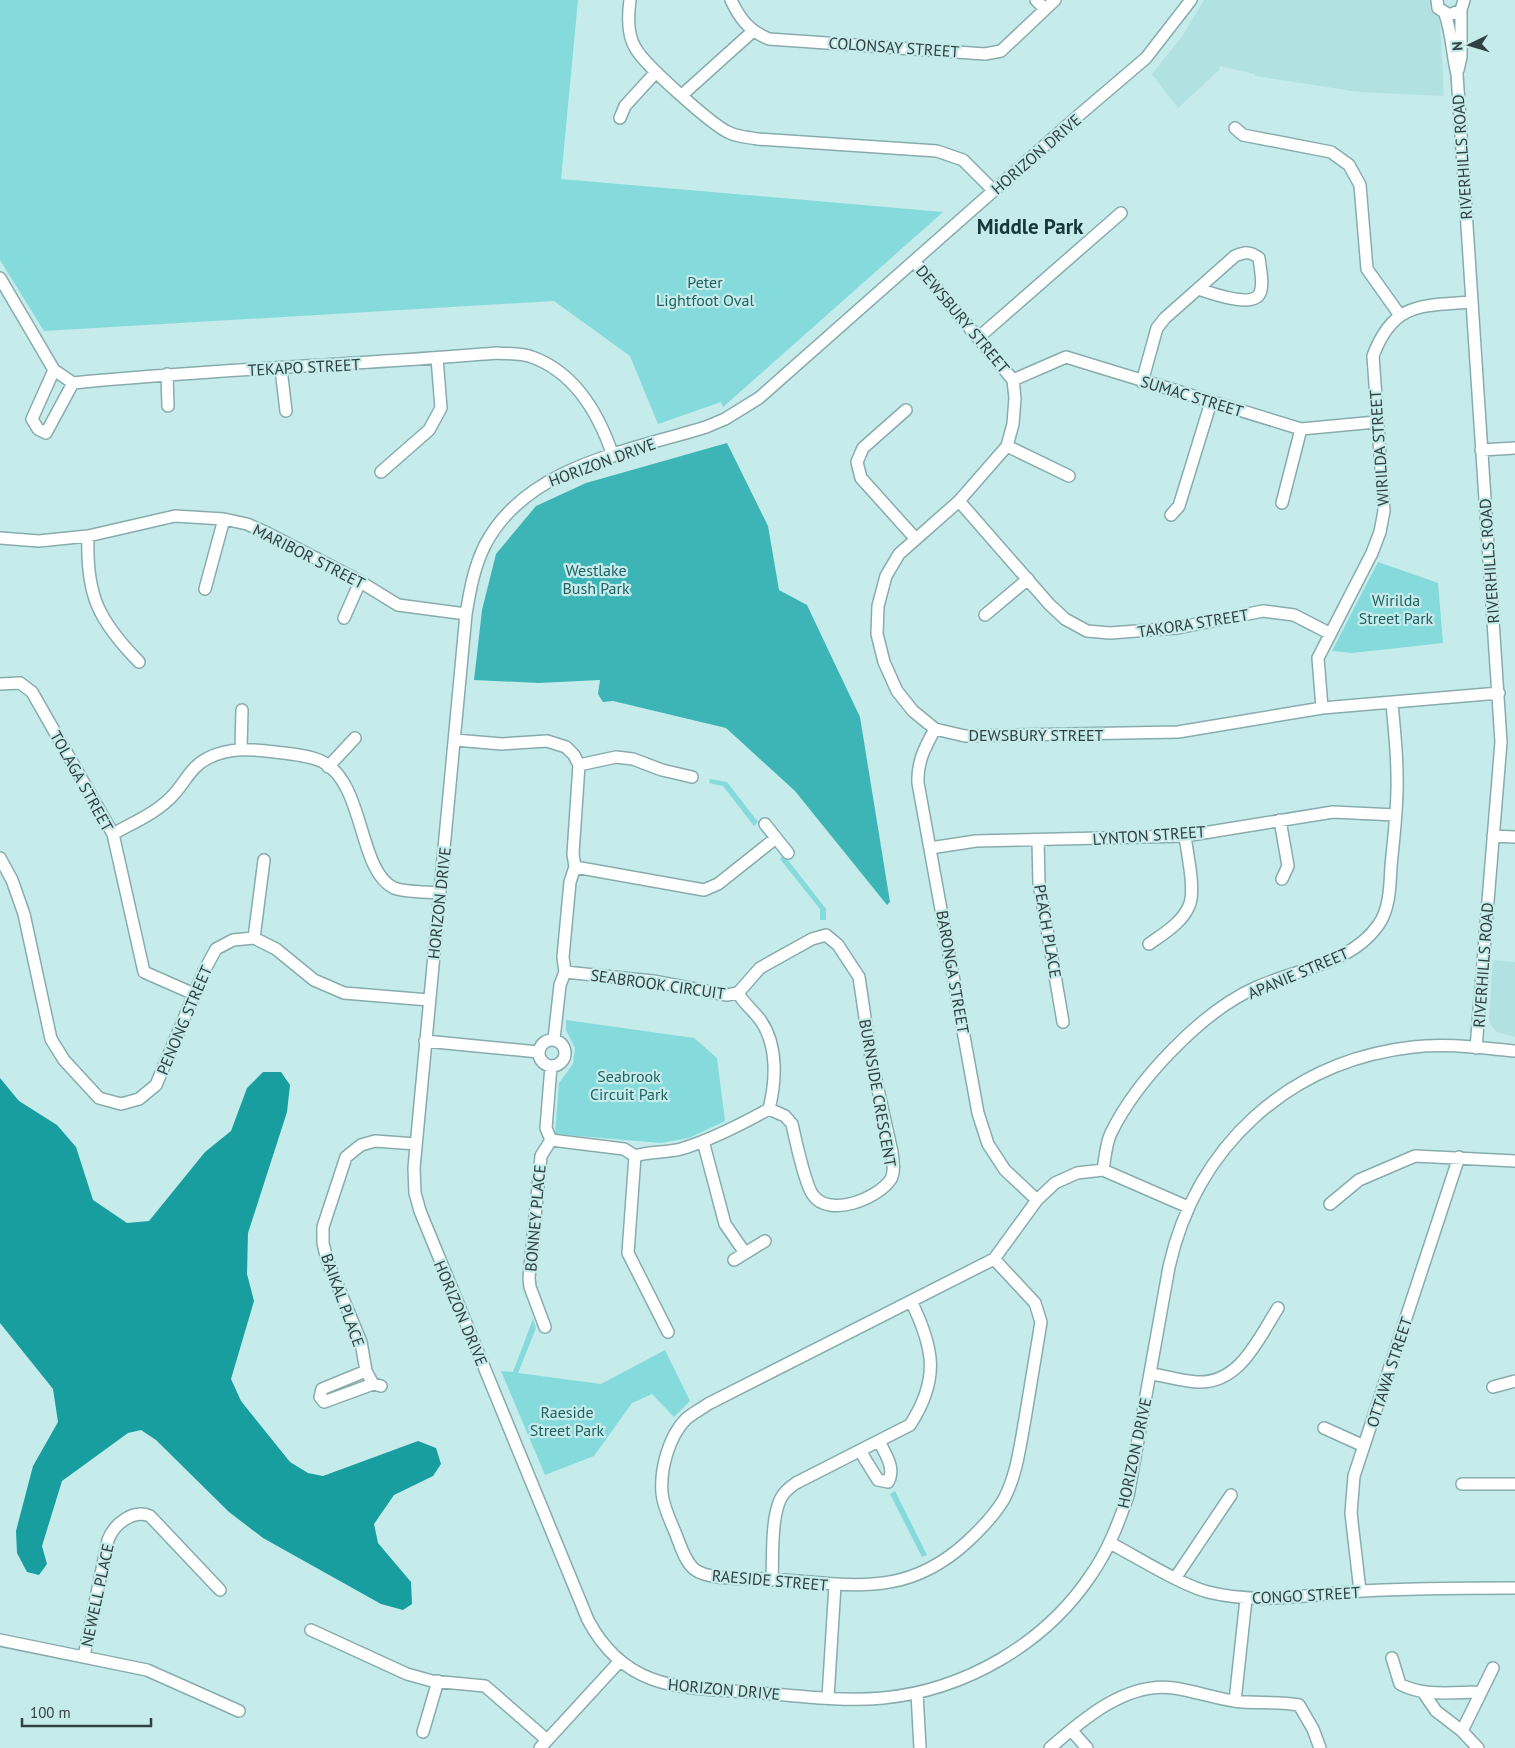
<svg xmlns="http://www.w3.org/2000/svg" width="1515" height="1748" viewBox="0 0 1515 1748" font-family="'PT Sans',sans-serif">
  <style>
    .built { fill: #b1e1e1 }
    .green { fill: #85dadb }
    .forest { fill: #3db5b7 }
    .water { fill: #199ea0 }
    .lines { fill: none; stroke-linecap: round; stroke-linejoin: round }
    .minor-casing { stroke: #88acad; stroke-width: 14 }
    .minor { stroke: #fff; stroke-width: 11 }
    .labels { text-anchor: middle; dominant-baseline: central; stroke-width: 4.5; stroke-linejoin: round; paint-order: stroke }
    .street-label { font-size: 16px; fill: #314041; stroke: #c5ebeb }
    .park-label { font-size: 16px; fill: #216162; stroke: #c5ebeb }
    .district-label { font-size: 21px; font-weight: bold; fill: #163839; stroke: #c5ebeb }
  </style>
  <rect width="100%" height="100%" fill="#c5ebeb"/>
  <path class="built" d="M1204,0H1432L1440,22L1444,96L1359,92L1255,76V74L1220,66L1219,70L1178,108L1152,74L1183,35Z
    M1493,960L1515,962V1037L1497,1032L1491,1025L1489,1019Z"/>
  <path class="green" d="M0,0H578L561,179L943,212L723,407L721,402L658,424L630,356L554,301L44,331L0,260Z
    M1378,562L1438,583L1443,643L1352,653L1332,651Z
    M710,779L727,782L758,822L754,826L723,786L709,783Z
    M784,855L826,909V920H820V909L780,859Z
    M566,1020L694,1038L717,1058L725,1121L689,1138L661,1143L555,1134L559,1083L573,1064L575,1048L566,1030Z
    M533,1319L536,1328L518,1373L601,1384L665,1350L690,1401L674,1417L652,1394L632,1403L594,1456L545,1475L501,1371L513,1372Z
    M895,1491L927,1555L922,1557L890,1494Z"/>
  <path class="forest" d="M727,443L768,526L779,590L807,605L860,717L890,902L887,905L795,791L726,728L613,701L603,702L598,694L600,680L539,683L474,680L482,610L496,554L536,506L586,483Z"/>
  <path class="water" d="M263,1072H281L290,1085L287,1112L248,1233L247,1274L254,1301L231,1379L241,1401L290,1462L308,1473L323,1476L418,1441L436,1448L441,1464L433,1476L394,1495L374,1524L378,1543L411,1582L412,1604L403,1610L381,1604L263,1538L229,1512L156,1440L141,1430L128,1433L62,1481L42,1546L47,1564L39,1575L27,1572L17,1553L16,1531L33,1466L58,1422L53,1389L0,1323V1078L19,1101L57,1125L76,1147L93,1200L127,1223L149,1221L205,1152L231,1131L247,1088Z"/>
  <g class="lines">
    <defs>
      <path id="minor" d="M630,0C628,15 627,36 636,49C645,65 714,127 730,133C738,137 748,137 757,139L937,151L963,160L994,191
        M731,0C740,19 749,31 769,39L985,54L1001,51L1055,0
        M1036,0L1045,9
        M1191,0L1146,58L1078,116L759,398L725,419L706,427C629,451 526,466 485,545C474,567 470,590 466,614L414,1168L415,1193L420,1211L588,1620C625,1690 681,1688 750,1692C794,1695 839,1702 883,1698C965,1690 1045,1644 1091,1575C1108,1551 1118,1524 1128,1496L1169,1267C1196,1146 1289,1061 1413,1047C1447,1043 1481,1048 1515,1051
        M1437,0L1438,8L1449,15L1461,10L1464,0
        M1445,14C1452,34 1452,54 1457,74L1501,742L1476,1048
        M1458,70L1461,57V10
        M682,95L752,32
        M620,118L625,106L656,72
        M1235,128L1243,135L1331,152L1349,165L1360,185L1367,269L1399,314
        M914,261L1013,380L1015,398L1013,424L1007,446L959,501L899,554L886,576L878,606L877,634L884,662L897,691L913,711L935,729L965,736L1178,732L1322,708L1499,693
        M0,278L54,370L73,383C214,369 356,365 497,353C508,354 522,353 532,357C576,373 599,414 613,456
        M979,337L1121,213
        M281,369L286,411
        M54,370L32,419L38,429L46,433L73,383
        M167,374L168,406
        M1013,380L1066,357L1301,429L1376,422
        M1142,382L1157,328L1165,318L1235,256C1245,252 1250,251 1259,258C1260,268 1264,284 1260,293C1253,309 1212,293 1198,289
        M906,410L863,448L857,462L861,478L915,538
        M1007,446L1069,476
        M1481,450L1515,448
        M381,472L429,430L441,408L437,358
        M959,501L1049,604L1065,619L1087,631L1110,633L1177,628L1263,611L1294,615L1329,633
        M1282,503L1301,429
        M1171,515L1179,506L1211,402
        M88,536C86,595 98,620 139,662
        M0,538L39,541L88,536L175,516L224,519L247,524L267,533L354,578L398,605L466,614
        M205,589L224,519
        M985,615L1028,579
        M344,618L360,582
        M0,684L20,683L32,692L113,834L144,972L194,994
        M1322,708L1318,658L1372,553L1380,532L1384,511L1373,356C1393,302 1421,306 1471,302
        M935,729C925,747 917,762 918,783L978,1113L988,1144L1005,1170L1037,1200
        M455,740L502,744L547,741L566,747L574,755L579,765L573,854L575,867L570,882L563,957L565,972L560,985L554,1039
        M241,749L242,710
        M579,765L616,757L633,759L662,770L692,777
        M328,767L355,738
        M1280,820L1288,866L1282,879
        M765,824L788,853
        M113,834C134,822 159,812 175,793C187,779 192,766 208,758C230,747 251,749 275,752C290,754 309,755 323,762C365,784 358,871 394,888C403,892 428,892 439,893
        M1493,836L1515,837
        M1038,840L1039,883L1063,1022
        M930,848L976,841L1185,836L1333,812L1396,815
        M0,858L12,880L24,914L51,1039L64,1060L99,1098L121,1104L139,1099L156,1085L204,971L216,949L233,940L254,938L276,949L314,980L344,993L429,1000
        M575,867L704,890L718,884L776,838
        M254,938L264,860
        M1149,944C1163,934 1182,923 1189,906C1196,891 1187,853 1185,836
        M738,993L760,968L812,939L826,935L838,945L859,977L871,1058L892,1152C893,1161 895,1171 891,1179C878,1199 829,1218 813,1195C806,1187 795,1138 792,1124L785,1116L769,1109
        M539 1053a13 13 0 1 1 26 0a13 13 0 1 1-26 0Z
        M425,1041L539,1052
        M551,1066L546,1128L551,1140L624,1149L635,1156C650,1151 666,1153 681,1149C711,1140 742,1124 769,1109C776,1081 778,1046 761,1021C754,1011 744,1004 738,993L727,995L653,981L565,972
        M703,1141L725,1224L745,1253
        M635,1156L628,1253L668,1332
        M1103,1170C1105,1158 1106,1143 1111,1133C1137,1080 1202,1011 1257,987C1297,969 1352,964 1379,924C1390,908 1390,884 1391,866C1394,835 1398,805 1397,775C1397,751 1394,727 1392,703
        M1330,1204L1359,1180L1415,1156L1515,1161
        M994,1259L1035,1303L1041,1322C1036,1354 1030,1387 1025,1419C1020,1446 1017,1474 1004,1499C994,1516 981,1529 967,1542C903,1601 846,1583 768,1579C749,1578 709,1581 694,1569C684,1560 680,1544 675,1532C670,1520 663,1506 662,1493C660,1469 669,1436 686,1419C693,1413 701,1409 708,1404L994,1259L1037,1200L1055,1183L1077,1173L1103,1170L1188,1207
        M734,1260L765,1241
        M545,1327L530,1287L529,1278L541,1156L551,1140
        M366,1371L322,1389L320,1397L324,1402L373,1384
        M1151,1374C1166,1376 1182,1381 1197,1382C1240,1384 1258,1339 1278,1308
        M381,1386L373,1384L366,1371L361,1342L327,1260L323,1243V1227L346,1157L361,1145L375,1141L416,1144
        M1493,1387L1515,1381
        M1324,1428L1364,1446
        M860,1451L878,1480L888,1482C896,1468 885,1454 879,1441
        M1462,1484H1515
        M1110,1543C1137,1557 1181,1585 1208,1592C1260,1605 1311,1594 1363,1591C1414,1588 1464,1588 1515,1588
        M1176,1577L1231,1495
        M772,1580C773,1557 771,1520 780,1500C783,1493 790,1487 796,1483L910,1425C940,1379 934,1348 911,1301
        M1360,1591L1351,1513L1354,1476L1459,1157
        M311,1630L407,1674L432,1681L485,1686L547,1740
        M0,1640L147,1670L239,1711
        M84,1656L108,1540C114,1524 133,1509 150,1516L220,1590
        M1392,1658L1400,1684C1423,1697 1455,1692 1481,1692
        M1423,1692L1436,1711L1462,1731
        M917,1693L920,1748
        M828,1697L835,1585
        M1235,1701L1246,1599
        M1071,1730L1087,1748
        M423,1732L438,1681
        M540,1748L619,1662
        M1050,1748C1083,1719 1127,1681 1174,1688C1194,1691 1214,1698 1234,1701C1256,1704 1277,1701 1299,1705L1313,1729L1320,1748
        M1478,1748L1462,1731L1493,1668"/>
    </defs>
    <use href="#minor" class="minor-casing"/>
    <use href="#minor" class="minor"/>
  </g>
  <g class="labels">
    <g class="street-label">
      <text transform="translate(894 47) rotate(4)">COLONSAY STREET</text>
      <text transform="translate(1036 154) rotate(-41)">HORIZON DRIVE</text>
      <text transform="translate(1462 157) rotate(-94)">RIVERHILLS ROAD</text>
      <text transform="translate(963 319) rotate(50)">DEWSBURY STREET</text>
      <text transform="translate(304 367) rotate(-3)">TEKAPO STREET</text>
      <text transform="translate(1192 396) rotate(17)">SUMAC STREET</text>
      <text transform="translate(1379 448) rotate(-94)">WIRILDA STREET</text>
      <text transform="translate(602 462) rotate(-20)">HORIZON DRIVE</text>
      <text transform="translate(309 556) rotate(27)">MARIBOR STREET</text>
      <text transform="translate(1489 561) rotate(-94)">RIVERHILLS ROAD</text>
      <text transform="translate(1193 623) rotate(-9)">TAKORA STREET</text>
      <text x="1036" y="735">DEWSBURY STREET</text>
      <text transform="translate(82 781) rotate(61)">TOLAGA STREET</text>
      <text transform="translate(1149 835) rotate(-4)">LYNTON STREET</text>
      <text transform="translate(439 903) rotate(-84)">HORIZON DRIVE</text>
      <text transform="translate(1048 931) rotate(80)">PEACH PLACE</text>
      <text transform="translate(1483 965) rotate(-86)">RIVERHILLS ROAD</text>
      <text transform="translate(953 972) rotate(80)">BARONGA STREET</text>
      <text transform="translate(1298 973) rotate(-23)">APANIE STREET</text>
      <text transform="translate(658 984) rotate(8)">SEABROOK CIRCUIT</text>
      <text transform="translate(184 1020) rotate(-67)">PENONG STREET</text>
      <text transform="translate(878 1093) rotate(80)">BURNSIDE CRESCENT</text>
      <text transform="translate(535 1218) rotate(-85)">BONNEY PLACE</text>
      <text transform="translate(343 1300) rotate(70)">BAIKAL PLACE</text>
      <text transform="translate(461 1313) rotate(67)">HORIZON DRIVE</text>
      <text transform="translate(1389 1372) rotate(-72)">OTTAWA STREET</text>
      <text transform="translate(1134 1453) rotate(-78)">HORIZON DRIVE</text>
      <text transform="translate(770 1580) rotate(5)">RAESIDE STREET</text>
      <text transform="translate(97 1595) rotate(-78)">NEWELL PLACE</text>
      <text transform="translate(1306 1595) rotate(-3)">CONGO STREET</text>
      <text transform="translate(724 1689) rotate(5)">HORIZON DRIVE</text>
    </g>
    <g class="park-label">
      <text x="705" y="282">Peter<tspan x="705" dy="18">Lightfoot Oval</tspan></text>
      <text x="596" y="570">Westlake<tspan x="596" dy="18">Bush Park</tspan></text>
      <text x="1396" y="600">Wirilda<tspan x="1396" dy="18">Street Park</tspan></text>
      <text x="629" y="1076">Seabrook<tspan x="629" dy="18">Circuit Park</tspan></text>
      <text x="567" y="1412">Raeside<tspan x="567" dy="18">Street Park</tspan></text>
    </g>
    <g class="district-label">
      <text x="1030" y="226">Middle Park</text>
    </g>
  </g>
  <g transform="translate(1470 45) rotate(265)" stroke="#c5ebeb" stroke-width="4" paint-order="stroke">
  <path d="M0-4L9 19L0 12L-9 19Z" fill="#314041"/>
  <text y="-8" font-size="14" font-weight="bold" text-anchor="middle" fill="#314041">N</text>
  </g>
  <path d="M22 1718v8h129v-8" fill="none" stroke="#314041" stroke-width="2.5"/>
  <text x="30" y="1718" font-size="15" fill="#314041" stroke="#c5ebeb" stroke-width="4" paint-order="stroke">100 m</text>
</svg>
